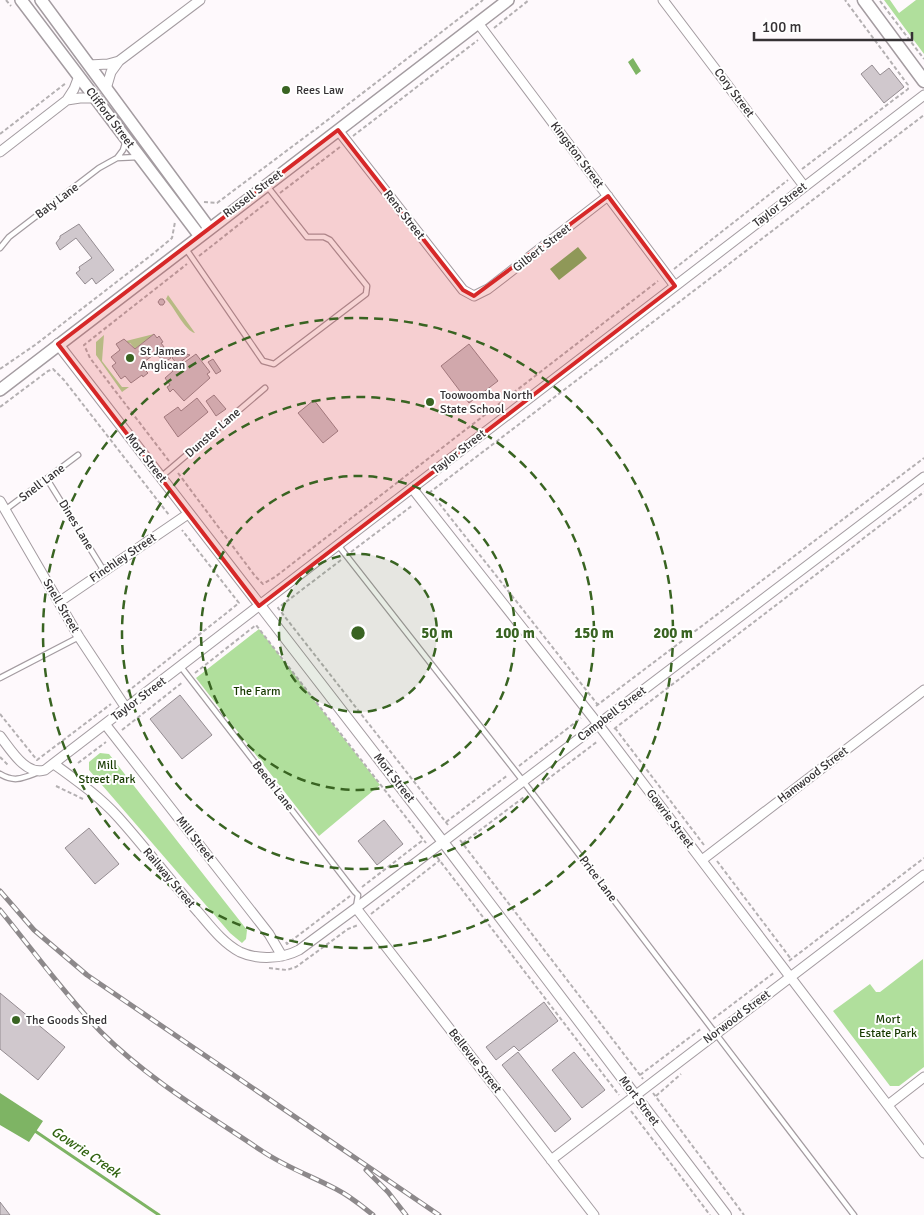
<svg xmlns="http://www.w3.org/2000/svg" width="924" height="1215" viewBox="0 0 924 1215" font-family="Signika,sans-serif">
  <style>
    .green { fill: #b0df9c }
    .water { fill: #7eb464 }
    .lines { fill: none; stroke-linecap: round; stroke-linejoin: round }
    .stream { stroke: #7eb464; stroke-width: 3 }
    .building { fill: #d0c8cd; stroke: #948c91 }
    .service-casing { stroke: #a49ca1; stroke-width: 7 }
    .minor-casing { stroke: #a49ca1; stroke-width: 11 }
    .tertiary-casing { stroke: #a49ca1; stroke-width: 12 }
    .secondary-casing { stroke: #a49ca1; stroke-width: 14 }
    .primary-casing { stroke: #a49ca1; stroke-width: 15 }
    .path { stroke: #b4b0b2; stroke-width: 2; stroke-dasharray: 4 2.5; stroke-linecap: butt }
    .service { stroke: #fff; stroke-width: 4.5 }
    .minor { stroke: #fff; stroke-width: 9 }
    .tertiary { stroke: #fff; stroke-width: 10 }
    .secondary { stroke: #fff; stroke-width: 11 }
    .primary { stroke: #fff; stroke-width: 12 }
    .rail-casing { stroke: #8d898b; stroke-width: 5 }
    .rail { stroke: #fff; stroke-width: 3; stroke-dasharray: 9; stroke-linecap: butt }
    .marked { fill: #d62828; fill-opacity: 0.2; stroke: #d62828; stroke-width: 4; stroke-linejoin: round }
    .ring { fill: none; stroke: #396422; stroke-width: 2.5; stroke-dasharray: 9 6 }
    .poi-dot { fill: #396422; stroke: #fff; stroke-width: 2 }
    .labels { text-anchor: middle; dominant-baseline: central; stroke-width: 4; stroke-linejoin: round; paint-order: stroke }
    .poi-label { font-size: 12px; fill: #353234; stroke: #fff; text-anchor: start }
    .street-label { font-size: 12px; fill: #353234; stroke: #fff }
    .park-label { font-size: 12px; fill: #173a00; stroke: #fff }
    .water-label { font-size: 14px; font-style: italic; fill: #326412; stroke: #fff }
    .centre { fill: #396422; stroke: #fff; stroke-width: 2.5 }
    .ring-label { font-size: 15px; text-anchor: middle; font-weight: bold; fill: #396422; stroke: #fff; stroke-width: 4; stroke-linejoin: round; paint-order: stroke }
  </style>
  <rect width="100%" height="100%" fill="#fef9fc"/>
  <path class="green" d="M884,0H890L899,13L916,0H924V54Z
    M168,295L195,333C185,331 175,308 166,299Z
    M154,334L135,349L130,343L128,344L126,341Z
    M104,335L102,361L122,387H129L122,392L96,355V342Z
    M259,629L380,785L319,836L196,678Z
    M100,753L109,754L247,930L246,939L242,943L230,933L89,770V762Z
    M923,959L924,1067L899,1086H890L833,1011L870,984L876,992H880Z"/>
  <path class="water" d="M633,58L641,71L636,75L628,62Z
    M578,247L587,258L559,280L550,269Z
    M0,1093L43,1121L29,1142L0,1125Z"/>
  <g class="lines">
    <path class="stream" d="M32,1129L159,1215"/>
  </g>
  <path class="building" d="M872,65L880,75L889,68L904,87L884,103L861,74Z
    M79,224L114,270L96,284L92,278L85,284L76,273L80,270L79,267L92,258L76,238L60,250L56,243L60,238V236Z
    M160,299H163L165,302L163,305H160L158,302Z
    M154,334L157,338L159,336L163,342L161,343L164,347L144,362L150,369L146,371L148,373L143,377L142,375L131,383L125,376L121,379L112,366L116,363L111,357L120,350L116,344L124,339L135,349Z
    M469,344L498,381L469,403L441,366Z
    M163,348L171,358L165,362L157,355V352Z
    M178,349L183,353L190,355L183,360L179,366L172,358Z
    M196,354L210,372L207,374L210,378L184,401L173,389L170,392L167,387L170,385L165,378L173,371L171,369L176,365L178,367Z
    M213,359L221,371L216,374L208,362Z
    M214,395L226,409L216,416L206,401Z
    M197,398L208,412L178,437L164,417L178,407L181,411Z
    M314,400L338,431L323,443L298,413Z
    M180,695L212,735L182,759L150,719Z
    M384,820L403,844L377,865L358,841Z
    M89,828L119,864L95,884L65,848Z
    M0,993L65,1047L38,1080L0,1049Z
    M544,1002L558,1021L519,1051L514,1046L496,1060L486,1047Z
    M518,1052L571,1119L555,1132L502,1065Z
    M574,1052L605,1090L582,1108L552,1070Z
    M0,1202L10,1215H0Z"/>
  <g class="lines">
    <defs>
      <path id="service" d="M117,158L139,157
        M0,248L9,237L99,168L117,158L123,150L126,140
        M186,249L263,361L274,364L366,294L367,286L330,240L324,237H307L267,186
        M162,476L265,388
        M47,479L104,571
        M5,510L78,455
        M338,545L523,781L854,1215
        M181,667L355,892L358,895L356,907
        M0,678L79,637
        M0,774C15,783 23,778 39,772"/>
      <path id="minor" d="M663,0L804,186
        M478,23L675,286
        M89,65L108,64L119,61
        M106,89L111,72L119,61L200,0
        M67,100L80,98H95
        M338,130L463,290L474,296L488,289L608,196
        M0,152L67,100L74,89L79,76
        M412,488L598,724L924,1153
        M0,501L79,637L126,708
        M59,602L188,514
        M105,724L269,934L282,956
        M0,736C11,750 26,776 45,770L924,95
        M54,764C76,780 99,796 118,817C146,848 171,882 199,913C211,927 223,943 240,952C257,960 282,959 299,950L356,908L924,477
        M702,860L924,690
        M356,908L594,1215
        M888,1105L924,1077
        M551,1160L924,875"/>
      <path id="tertiary" d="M58,344L443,842L726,1215"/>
      <path id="secondary" d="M21,0L199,235
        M41,0L209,228
        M0,390L508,0"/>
      <path id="primary" d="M864,0L924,81"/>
    </defs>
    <use href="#service" class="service-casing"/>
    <use href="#minor" class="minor-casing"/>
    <use href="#tertiary" class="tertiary-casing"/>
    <use href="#secondary" class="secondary-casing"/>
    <use href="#primary" class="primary-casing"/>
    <path class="path" d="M6,0L11,6
      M880,1L924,59
      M494,28L529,0
      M0,134L66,83
      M353,136L478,40
      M802,169L908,89V85L845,0
      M280,193L340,147
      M204,202L217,203L329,119L483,0
      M199,256L270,200
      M674,269L788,180
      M0,369L35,345L154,253L172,238L175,222
      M0,407L48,371L53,369L64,380L169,515
      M169,461L90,358L84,345L187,264
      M178,473L255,576L263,584L275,577L658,281
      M429,493L924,115
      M431,493L598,705
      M351,552L413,505
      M341,560L278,608L448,825
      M195,673L256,625L426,843
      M127,692L239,603L182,530
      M596,706L924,458
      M0,714L37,760L111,704
      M615,728L704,845
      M614,729L924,492
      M122,730L183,682
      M0,757L9,766
      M78,763L106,742
      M519,766L581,718
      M56,786L83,799
      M536,788L598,741
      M446,822L508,775
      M460,840L643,1079
      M463,843L524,797
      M437,857L619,1095
      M717,861L791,959
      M362,887L423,840
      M371,914L440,860
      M286,942L287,944L350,896
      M789,961L924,858
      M269,968L287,970L296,967L348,929L358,925
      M713,1019L775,972
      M640,1075L702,1028
      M653,1093L744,1215
      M656,1096L681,1074
      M631,1111L710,1215"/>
    <use href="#service" class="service"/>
    <use href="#minor" class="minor"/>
    <use href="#tertiary" class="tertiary"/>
    <use href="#secondary" class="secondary"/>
    <use href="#primary" class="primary"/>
    <defs>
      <path id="rail" d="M0,891L34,930L87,975L439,1215
        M0,910C33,950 64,994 101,1032C148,1079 207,1114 262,1151C286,1167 311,1176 336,1189C350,1196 362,1206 373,1215
        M366,1170L388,1192L406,1215"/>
    </defs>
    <use href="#rail" class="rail-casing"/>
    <use href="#rail" class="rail"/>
  </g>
  <path class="marked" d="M338,130L463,290L474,296L608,196L675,286L259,606L58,344Z"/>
  <circle cx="358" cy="633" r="79" fill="#396422" fill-opacity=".12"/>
  <g class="ring">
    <circle cx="358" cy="633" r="79"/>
    <circle cx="358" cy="633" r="157"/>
    <circle cx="358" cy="633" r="236"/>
    <circle cx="358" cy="633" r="315"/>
  </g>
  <g class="poi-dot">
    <circle cx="286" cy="90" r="5"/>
    <circle cx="130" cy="358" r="5"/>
    <circle cx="430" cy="402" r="5"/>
    <circle cx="16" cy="1020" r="5"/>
  </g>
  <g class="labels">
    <g class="poi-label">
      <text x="296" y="90">Rees Law</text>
      <text x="140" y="351">St James<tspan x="140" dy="14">Anglican</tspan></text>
      <text x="440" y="395">Toowoomba North<tspan x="440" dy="14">State School</tspan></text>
      <text x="26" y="1020">The Goods Shed</text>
    </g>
    <g class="street-label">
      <text transform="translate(734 93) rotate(53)">Cory Street</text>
      <text transform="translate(110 118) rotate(53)">Clifford Street</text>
      <text transform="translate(577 155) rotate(53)">Kingston Street</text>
      <text transform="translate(253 194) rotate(-37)">Russell Street</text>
      <text transform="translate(57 201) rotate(-37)">Baty Lane</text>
      <text transform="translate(780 205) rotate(-38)">Taylor Street</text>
      <text transform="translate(404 215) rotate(52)">Rens Street</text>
      <text transform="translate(542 248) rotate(-38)">Gilbert Street</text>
      <text transform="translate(213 433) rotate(-41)">Dunster Lane</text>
      <text transform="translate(459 452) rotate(-38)">Taylor Street</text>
      <text transform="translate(146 458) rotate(52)">Mort Street</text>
      <text transform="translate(42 483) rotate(-37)">Snell Lane</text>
      <text transform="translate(76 525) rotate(59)">Dines Lane</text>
      <text transform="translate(123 558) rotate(-34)">Finchley Street</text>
      <text transform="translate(61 606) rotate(60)">Snell Street</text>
      <text transform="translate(139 699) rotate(-37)">Taylor Street</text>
      <text transform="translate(612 714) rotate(-37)">Campbell Street</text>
      <text transform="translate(813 775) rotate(-37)">Hamwood Street</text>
      <text transform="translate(394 778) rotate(52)">Mort Street</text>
      <text transform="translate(273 786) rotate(52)">Beech Lane</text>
      <text transform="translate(670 819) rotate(53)">Gowrie Street</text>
      <text transform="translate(195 839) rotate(52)">Mill Street</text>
      <text transform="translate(169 878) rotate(50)">Railway Street</text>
      <text transform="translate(598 879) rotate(53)">Price Lane</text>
      <text transform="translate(737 1017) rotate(-37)">Norwood Street</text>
      <text transform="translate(475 1061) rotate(52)">Bellevue Street</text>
      <text transform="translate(639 1101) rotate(53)">Mort Street</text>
    </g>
    <g class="park-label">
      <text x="257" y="691">The Farm</text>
      <text x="107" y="765">Mill<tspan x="107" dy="14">Street Park</tspan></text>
      <text x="888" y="1019">Mort<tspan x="888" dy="14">Estate Park</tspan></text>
    </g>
    <g class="water-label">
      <text transform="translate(86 1152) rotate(34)">Gowrie Creek</text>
    </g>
  </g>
  <circle cx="358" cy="633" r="8" class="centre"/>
  <g class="ring-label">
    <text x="437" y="638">50 m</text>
    <text x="515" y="638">100 m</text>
    <text x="594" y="638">150 m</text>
    <text x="673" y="638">200 m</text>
  </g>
  <path d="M754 32v8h158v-8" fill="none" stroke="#353234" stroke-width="2.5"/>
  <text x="762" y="32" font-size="15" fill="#353234" stroke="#ffffff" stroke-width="4" paint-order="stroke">100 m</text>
</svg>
